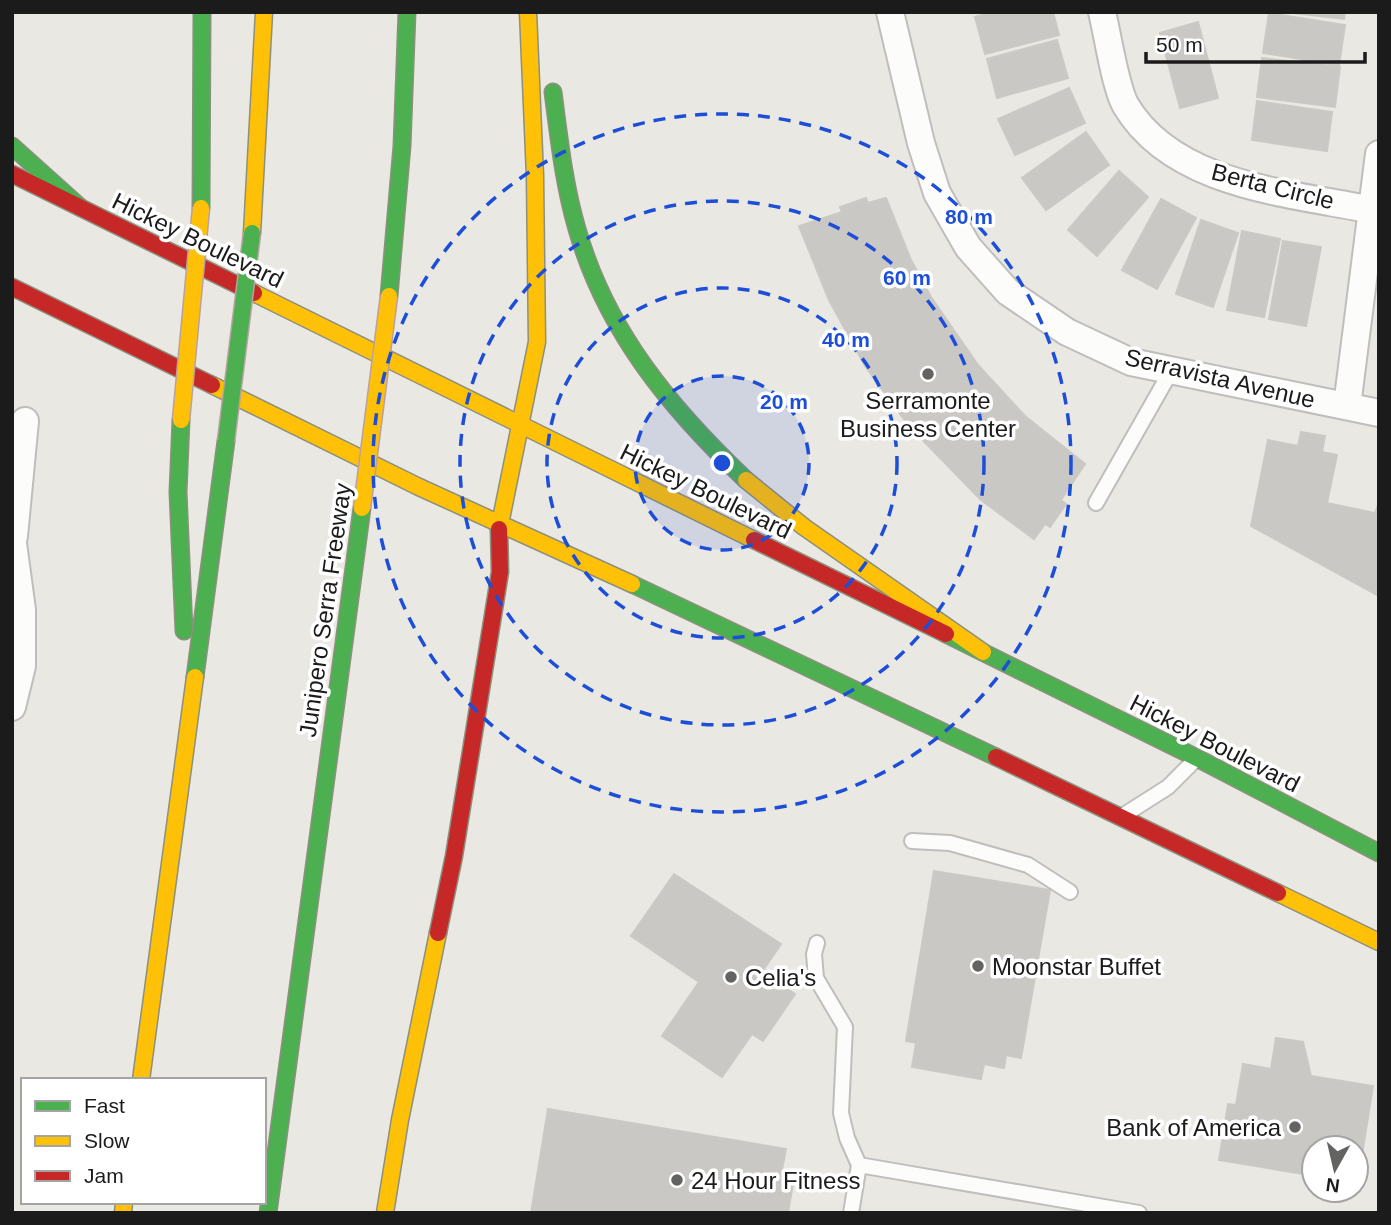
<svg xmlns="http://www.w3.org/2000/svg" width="1391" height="1225" viewBox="0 0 1391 1225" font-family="Arial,sans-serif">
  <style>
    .building { fill: #cac8c5; stroke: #ccc9c5; stroke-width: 2 }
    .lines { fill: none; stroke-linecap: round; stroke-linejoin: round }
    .lane-casing { stroke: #bfbebc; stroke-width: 18 }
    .street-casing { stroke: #bfbebc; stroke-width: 30 }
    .fast-casing { stroke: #8d907e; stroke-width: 19 }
    .slow-casing { stroke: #8d907e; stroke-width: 19 }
    .jam-casing { stroke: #8d907e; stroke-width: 19 }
    .lane { stroke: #fcfcfb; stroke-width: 14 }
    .street { stroke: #fcfcfb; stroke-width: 26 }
    .fast { stroke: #4caf50; stroke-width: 16 }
    .slow { stroke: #ffc107; stroke-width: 16 }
    .jam { stroke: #c62828; stroke-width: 16 }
    .fast-bridge-casing { stroke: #baa0a3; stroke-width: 19; stroke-linecap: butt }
    .slow-bridge-casing { stroke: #baa0a3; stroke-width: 19; stroke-linecap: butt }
    .fast-bridge { stroke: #4caf50; stroke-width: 16 }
    .slow-bridge { stroke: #ffc107; stroke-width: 16 }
    .ring { fill: none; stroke: #1d4ed8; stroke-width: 3.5; stroke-dasharray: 12 9 }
    .poi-dot { fill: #636361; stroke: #fff; stroke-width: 2.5 }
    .labels { text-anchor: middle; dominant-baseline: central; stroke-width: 7; stroke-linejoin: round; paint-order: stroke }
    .street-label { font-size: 24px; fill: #1b1b1b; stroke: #fff }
    .poi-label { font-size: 24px; fill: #1b1b1b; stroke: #fff; text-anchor: start }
    .centre { fill: #1d4ed8; stroke: #fff; stroke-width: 3.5 }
    .ring-label { font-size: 21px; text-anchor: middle; font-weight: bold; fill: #1d4ed8; stroke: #fff; stroke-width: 7; stroke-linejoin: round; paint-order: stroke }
  </style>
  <rect width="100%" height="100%" fill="#e9e8e3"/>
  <path class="building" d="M994,12H1053L1059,35L985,54L975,17Z
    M1284,12H1345L1344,19Z
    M1269,13L1345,25L1339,65L1263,53Z
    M1198,22L1218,98L1180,108L1160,33Z
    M1057,40L1068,78L997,98L987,59Z
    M1262,58L1340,67L1335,107L1257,97Z
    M1069,88L1085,123L1015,155L998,119Z
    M1257,101L1332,112L1327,151L1252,140Z
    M1086,132L1109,165L1046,210L1022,178Z
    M1119,171L1148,197L1097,256L1068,230Z
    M866,198L868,203L886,198L911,260L931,297L978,365L1025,416L1085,464L1061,500L1066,504L1050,527L1045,524L1034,539L981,500L909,426L865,366L829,300L799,226L842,212L840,207Z
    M1161,199L1196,218L1157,289L1122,270Z
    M1201,220L1238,233L1213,307L1176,294Z
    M1242,231L1280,239L1264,317L1227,310Z
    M1283,241L1321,247L1306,326L1269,319Z
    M1301,432L1325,436L1322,452L1337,455L1327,503L1375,513L1379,502V596L1251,526L1268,440L1298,446Z
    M934,871L1050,890L1021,1058L1006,1055L1004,1068L984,1064L981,1079L912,1067L916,1043L906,1041Z
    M674,874L781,944L762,972L795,994L763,1041L752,1034L722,1077L662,1036L699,982L631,936Z
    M1276,1038L1303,1042L1311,1076L1373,1086L1361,1161L1356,1160V1148H1314L1310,1175L1219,1160L1228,1104L1236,1105L1243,1064L1271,1069Z
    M548,1109L786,1149L781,1175L794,1178L788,1213H531Z"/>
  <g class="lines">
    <defs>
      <path id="lane" d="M1096,503L1171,371
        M1124,815L1168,787L1196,759
        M912,841L950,843L1028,865L1070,892
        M817,943L814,954L816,978L845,1027L841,1113L847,1138L859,1165L851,1213
        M859,1165L1139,1213"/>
      <path id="street" d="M890,12L921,143L937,193L968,247L1008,292L1067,332L1131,362L1379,413
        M1102,12C1108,36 1115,87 1126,106C1174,186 1290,193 1372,210
        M1347,406L1379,154
        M12,536L22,610V666L12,707
        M14,536L25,421"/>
      <path id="fast" d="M553,92C559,138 564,185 577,229C606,331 671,409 746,480
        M12,146L81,208
        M201,208L202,12
        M389,296L402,146L407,12
        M181,420L178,492L184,631
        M632,584L996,757
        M946,634L1197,758L1379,853
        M195,677L226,441
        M268,1213L362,508"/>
      <path id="slow" d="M252,233L264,12
        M254,293L754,540
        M212,385L419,487L632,584
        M746,480L804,527L983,652
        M499,529L537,342L535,176L528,12
        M1278,893L1379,942
        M141,1080L195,677
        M123,1213L124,1202
        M385,1213L400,1120L438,933"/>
      <path id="jam" d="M12,174L254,293
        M12,287L212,385
        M754,540L946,634
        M996,757L1278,893
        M438,933L454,856L500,572L499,529"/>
    </defs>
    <use href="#lane" class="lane-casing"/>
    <use href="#street" class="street-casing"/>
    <use href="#fast" class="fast-casing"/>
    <use href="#slow" class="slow-casing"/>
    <use href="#jam" class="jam-casing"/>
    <use href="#lane" class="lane"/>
    <use href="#street" class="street"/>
    <use href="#fast" class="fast"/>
    <use href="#slow" class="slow"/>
    <use href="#jam" class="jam"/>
    <defs>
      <path id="fast-bridge" d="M226,441L252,233"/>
      <path id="slow-bridge" d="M181,420L201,208
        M362,508L389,296"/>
    </defs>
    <use href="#fast-bridge" class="fast-bridge-casing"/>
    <use href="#slow-bridge" class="slow-bridge-casing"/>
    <use href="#fast-bridge" class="fast-bridge"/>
    <use href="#slow-bridge" class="slow-bridge"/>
  </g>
  <circle cx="722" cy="463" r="87" fill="#1d4ed8" fill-opacity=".12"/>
  <g class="ring">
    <circle cx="722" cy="463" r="87"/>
    <circle cx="722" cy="463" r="175"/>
    <circle cx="722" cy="463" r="262"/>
    <circle cx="722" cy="463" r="349"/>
  </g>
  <g class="poi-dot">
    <circle cx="928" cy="374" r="7"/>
    <circle cx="978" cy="966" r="7"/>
    <circle cx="731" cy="977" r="7"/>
    <circle cx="1295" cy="1127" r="7"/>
    <circle cx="677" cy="1180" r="7"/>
  </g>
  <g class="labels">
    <g class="street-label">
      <text transform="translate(1273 186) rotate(14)">Berta Circle</text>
      <text transform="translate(198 240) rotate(26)">Hickey Boulevard</text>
      <text transform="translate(1220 378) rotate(13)">Serravista Avenue</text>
      <text transform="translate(706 491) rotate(26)">Hickey Boulevard</text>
      <text transform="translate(325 610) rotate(-82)">Junipero Serra Freeway</text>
      <text transform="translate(1215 743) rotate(27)">Hickey Boulevard</text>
    </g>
    <g class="poi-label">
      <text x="928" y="400" text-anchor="middle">Serramonte<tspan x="928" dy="28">Business Center</tspan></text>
      <text x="992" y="966">Moonstar Buffet</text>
      <text x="745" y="977">Celia's</text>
      <text x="1281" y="1127" text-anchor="end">Bank of America</text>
      <text x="691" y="1180">24 Hour Fitness</text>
    </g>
  </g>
  <circle cx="722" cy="463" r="10" class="centre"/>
  <g class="ring-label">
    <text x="969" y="224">80 m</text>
    <text x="907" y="285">60 m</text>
    <text x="846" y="347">40 m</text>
    <text x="784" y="409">20 m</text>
  </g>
  <rect width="1391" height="1225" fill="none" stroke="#1b1b1b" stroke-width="28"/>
  <rect x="21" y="1078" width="245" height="126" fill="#ffffff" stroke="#a4a4a4" stroke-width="2"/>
  <rect x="35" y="1101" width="35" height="10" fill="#4caf50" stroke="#a4a4a4" stroke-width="2"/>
  <text x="84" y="1113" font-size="21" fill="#1b1b1b">Fast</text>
  <rect x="35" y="1136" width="35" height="10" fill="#ffc107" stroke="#a4a4a4" stroke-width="2"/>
  <text x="84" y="1148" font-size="21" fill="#1b1b1b">Slow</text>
  <rect x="35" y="1171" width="35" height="10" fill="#c62828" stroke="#a4a4a4" stroke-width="2"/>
  <text x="84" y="1183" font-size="21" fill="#1b1b1b">Jam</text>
  <g transform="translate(1335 1169) rotate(188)"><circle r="33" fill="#ffffff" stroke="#a4a4a4" stroke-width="2"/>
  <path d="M0-5L12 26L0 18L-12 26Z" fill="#636361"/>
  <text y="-10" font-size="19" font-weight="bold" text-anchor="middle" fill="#1b1b1b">N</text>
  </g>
  <path d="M1146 52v10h219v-10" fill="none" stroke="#1b1b1b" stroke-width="3.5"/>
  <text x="1156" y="52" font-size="21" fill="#1b1b1b" stroke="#ffffff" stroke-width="5" paint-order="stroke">50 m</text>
</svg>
